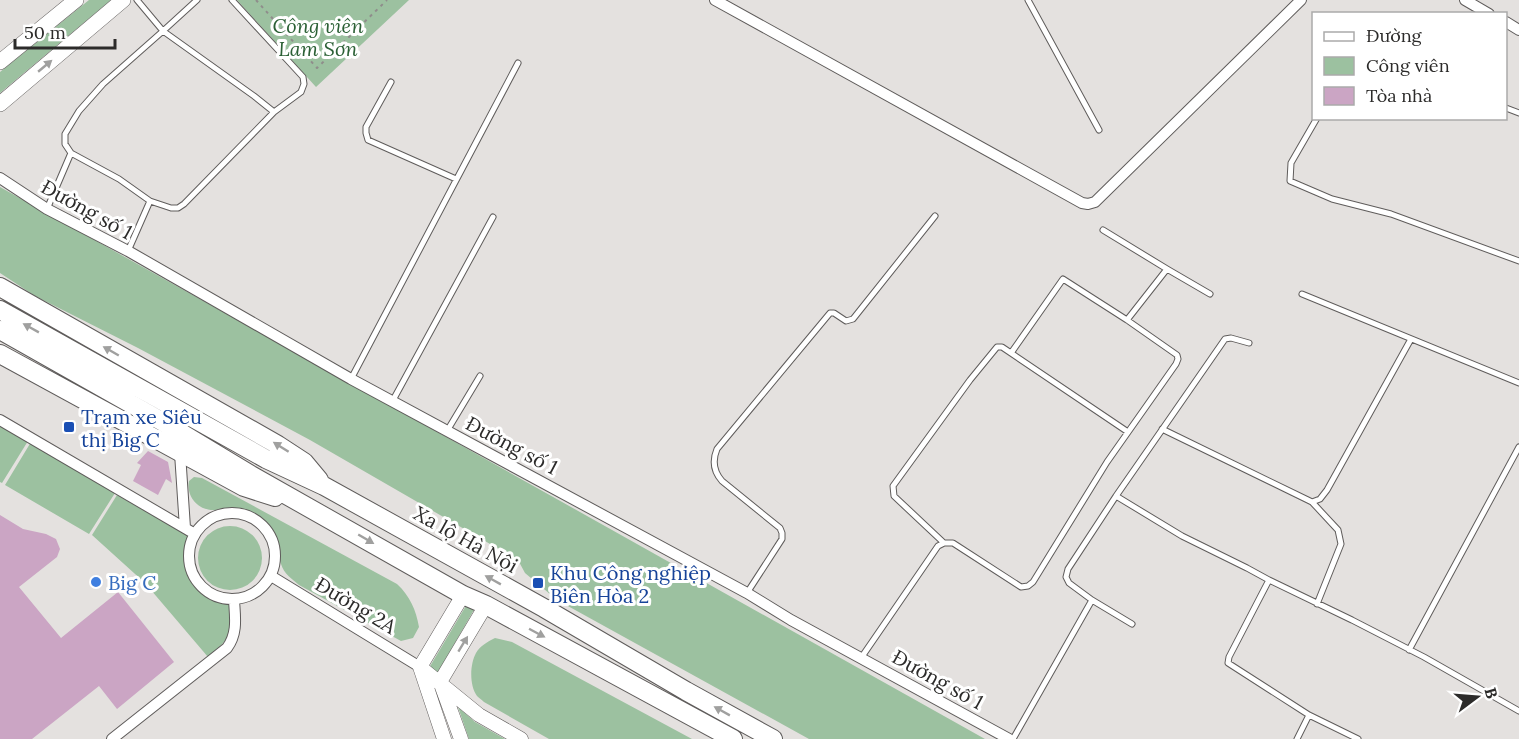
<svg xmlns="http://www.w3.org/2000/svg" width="1519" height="739" viewBox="0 0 1519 739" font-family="Lora,serif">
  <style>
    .green { fill: #9cc1a0 }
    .building { fill: #cba5c4 }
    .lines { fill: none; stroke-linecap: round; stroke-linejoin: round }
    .service-casing { stroke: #5f5c5b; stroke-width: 7 }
    .minor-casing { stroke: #5f5c5b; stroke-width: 12 }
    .tertiary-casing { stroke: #5f5c5b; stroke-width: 15 }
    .secondary-casing { stroke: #5f5c5b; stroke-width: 16 }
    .trunk-casing { stroke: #5f5c5b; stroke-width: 20 }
    .path { stroke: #8f8d8b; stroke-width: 2; stroke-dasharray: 3 4.5; stroke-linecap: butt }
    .service { stroke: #fff; stroke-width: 5 }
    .minor { stroke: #fff; stroke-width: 10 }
    .tertiary { stroke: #fff; stroke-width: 14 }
    .secondary { stroke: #fff; stroke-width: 15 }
    .trunk { stroke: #fff; stroke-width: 18 }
    .oneway { fill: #a0a09f }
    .transit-dot { fill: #1a4fb4; stroke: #fff; stroke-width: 2 }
    .shop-dot { fill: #3f7fe0; stroke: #fff; stroke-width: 2 }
    .labels { text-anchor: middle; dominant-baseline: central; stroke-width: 6; stroke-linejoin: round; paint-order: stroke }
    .park-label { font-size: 20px; font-style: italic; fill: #2b6035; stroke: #fff }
    .street-label { font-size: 20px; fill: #2c2b2a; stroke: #fff }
    .transit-label { font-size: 20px; fill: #164399; stroke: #fff; text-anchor: start }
    .shop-label { font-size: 20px; fill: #366cbe; stroke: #fff; text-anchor: start }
  </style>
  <rect width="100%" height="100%" fill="#e4e1df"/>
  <path class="green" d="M89,0H111L0,93V72Z
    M237,0H409L316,87Z
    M0,187L985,739H809L557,600L525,573L518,560L310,440L138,348L35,296L0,273Z
    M0,425L28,441L2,483L0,482Z
    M31,442L115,493L89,534L5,485Z
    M194,477L202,478L397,584C410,596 416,610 419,627L413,638L401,641L299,585C292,579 284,574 281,564C279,559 281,552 279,546C277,535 269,522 259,516C251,511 243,509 233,508C227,507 221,510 215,510C198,511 186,496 189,481Z
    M117,495L189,536C186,543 183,551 184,560C185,583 206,603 229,604C231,636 233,636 208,657L145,583L92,535Z
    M198 558a32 32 0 1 1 64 0a32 32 0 1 1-64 0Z
    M467,604L475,608L437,674L429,668Z
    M495,638L512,642L692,739H549L484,702C482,700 479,698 477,696C469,685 470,664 476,653C480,646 487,642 495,638Z
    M458,707L475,722L505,739H469Z"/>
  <path class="building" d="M148,451L168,462L172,483L166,479L158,495L133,481L141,465L137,463Z
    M0,515L23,529L46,534L56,539L60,549L57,557L19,587L61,638L118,592L174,662L117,709L99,686L32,739H0Z"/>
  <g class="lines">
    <defs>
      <path id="service" d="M137,0L163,31L197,0
        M232,0L303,77L304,84L301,92L274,112L184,204L178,208H171L150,201L119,179L71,153L65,144V134L79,111L103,84L163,31L254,96L274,112
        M1028,0L1099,130
        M391,82L366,127V133L368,140L456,179
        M1506,108L1519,113
        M1317,118L1291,163L1290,181L1332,199L1391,214L1519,261
        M47,209L71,153
        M1103,230L1167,269L1127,320
        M128,251L150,201
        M1167,269L1210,294
        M1302,294L1519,383
        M1249,343L1231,338L1225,339L1116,496L1182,536L1247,568L1269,580L1229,657L1228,663L1309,715L1297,739
        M351,379L518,63
        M392,402L493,217
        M1162,429L1312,502L1320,499L1327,490L1411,339
        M447,431L480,376
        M1116,496L1068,569L1066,577L1069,583L1092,600L1132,624
        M1312,502L1338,530L1341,544L1317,604
        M944,543L894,496L893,486L970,380L997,347H1002L1128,432
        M1269,580L1352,620L1424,657L1519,711
        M747,593L782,539V533L780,528L722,481C714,472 712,461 717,449L830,313H834L846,321L853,319L935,216
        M1409,650L1519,447
        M861,658L938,546L944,543H953L1021,587L1028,586L1033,582L1107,462L1176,364L1178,359L1177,355L1127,320L1063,279L1011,353
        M1309,715L1358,739
        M1013,739L1092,600"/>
      <path id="minor" d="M715,0L1082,203L1088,204L1095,202L1301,0
        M1465,0L1489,14
        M1506,22L1519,30
        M0,178L47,209L128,251L351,379L747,593L791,620L1009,739
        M0,420L195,534
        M180,453L185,528
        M189 556a43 43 0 1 1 86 0a43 43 0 1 1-86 0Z
        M271,576L420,667
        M112,739L227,648C238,633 235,617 234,600"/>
      <path id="tertiary" d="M420,667L479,715L521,739
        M440,682L486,605
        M441,684L461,739
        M444,739L420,667L463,595"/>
      <path id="secondary" d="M0,62L76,0
        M0,104L123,0"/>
      <path id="trunk" d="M0,287L278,445L304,462L319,480
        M0,310L266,459L324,486L544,608L686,691L773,739
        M0,330L163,422L251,475L463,595L486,605L733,739
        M0,354L244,487L275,497"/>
    </defs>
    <use href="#service" class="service-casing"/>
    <use href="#minor" class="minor-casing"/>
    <use href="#tertiary" class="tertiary-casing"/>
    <use href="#secondary" class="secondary-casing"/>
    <use href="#trunk" class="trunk-casing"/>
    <path class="path" d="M256,0L317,68L387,0"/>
    <use href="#service" class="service"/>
    <use href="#minor" class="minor"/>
    <use href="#tertiary" class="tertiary"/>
    <use href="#secondary" class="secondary"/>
    <use href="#trunk" class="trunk"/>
  </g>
  <defs><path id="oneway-solid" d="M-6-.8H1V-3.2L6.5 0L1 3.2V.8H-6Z" transform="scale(1.5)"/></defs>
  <g class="oneway">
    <use href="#oneway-solid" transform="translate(45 66) rotate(-40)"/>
    <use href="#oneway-solid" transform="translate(31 328) rotate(-151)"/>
    <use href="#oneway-solid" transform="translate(111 351) rotate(-150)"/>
    <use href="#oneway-solid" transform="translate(281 447) rotate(-148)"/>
    <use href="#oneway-solid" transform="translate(366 539) rotate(30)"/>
    <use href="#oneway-solid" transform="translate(493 580) rotate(-151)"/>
    <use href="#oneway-solid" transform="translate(537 633) rotate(28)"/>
    <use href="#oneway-solid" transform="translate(463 644) rotate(-59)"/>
    <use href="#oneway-solid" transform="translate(722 711) rotate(-151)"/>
  </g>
  <g class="transit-dot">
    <rect x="63" y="421" width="12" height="12" rx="3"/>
    <rect x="532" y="577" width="12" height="12" rx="3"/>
  </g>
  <circle class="shop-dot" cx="96" cy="582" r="6"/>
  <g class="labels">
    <g class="park-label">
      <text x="318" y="25">Công viên<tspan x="318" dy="23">Lam Sơn</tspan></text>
    </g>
    <g class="street-label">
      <text transform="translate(87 209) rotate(29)">Đường số 1</text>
      <text transform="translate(512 445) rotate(28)">Đường số 1</text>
      <text transform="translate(466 539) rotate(29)">Xa lộ Hà Nội</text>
      <text transform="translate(356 605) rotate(31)">Đường 2A</text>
      <text transform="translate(938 679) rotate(29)">Đường số 1</text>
    </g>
    <g class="transit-label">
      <text x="81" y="416">Trạm xe Siêu<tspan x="81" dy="23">thị Big C</tspan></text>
      <text x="550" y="572">Khu Công nghiệp<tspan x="550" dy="23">Biên Hòa 2</tspan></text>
    </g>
    <g class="shop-label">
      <text x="108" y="582">Big C</text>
    </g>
  </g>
  <rect x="1312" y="12" width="195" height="108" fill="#ffffff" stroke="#abaaaa" stroke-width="1.5"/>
  <rect x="1324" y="32" width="30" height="9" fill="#ffffff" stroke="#abaaaa" stroke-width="1.5"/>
  <text x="1366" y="42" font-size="18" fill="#2c2b2a">Đường</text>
  <rect x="1324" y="57" width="30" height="18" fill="#9cc1a0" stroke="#abaaaa" stroke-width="1.5"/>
  <text x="1366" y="72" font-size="18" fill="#2c2b2a">Công viên</text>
  <rect x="1324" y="87" width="30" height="18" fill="#cba5c4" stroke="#abaaaa" stroke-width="1.5"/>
  <text x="1366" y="102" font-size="18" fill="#2c2b2a">Tòa nhà</text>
  <g transform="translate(1477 697) rotate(74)" stroke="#ffffff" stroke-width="4.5" paint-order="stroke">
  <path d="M0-4.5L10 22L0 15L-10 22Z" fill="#2c2b2a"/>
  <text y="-9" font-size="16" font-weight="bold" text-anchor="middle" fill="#2c2b2a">B</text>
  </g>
  <path d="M15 39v9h100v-9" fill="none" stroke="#2c2b2a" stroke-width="3"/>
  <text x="24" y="39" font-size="18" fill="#2c2b2a" stroke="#ffffff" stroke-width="4.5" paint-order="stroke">50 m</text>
</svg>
